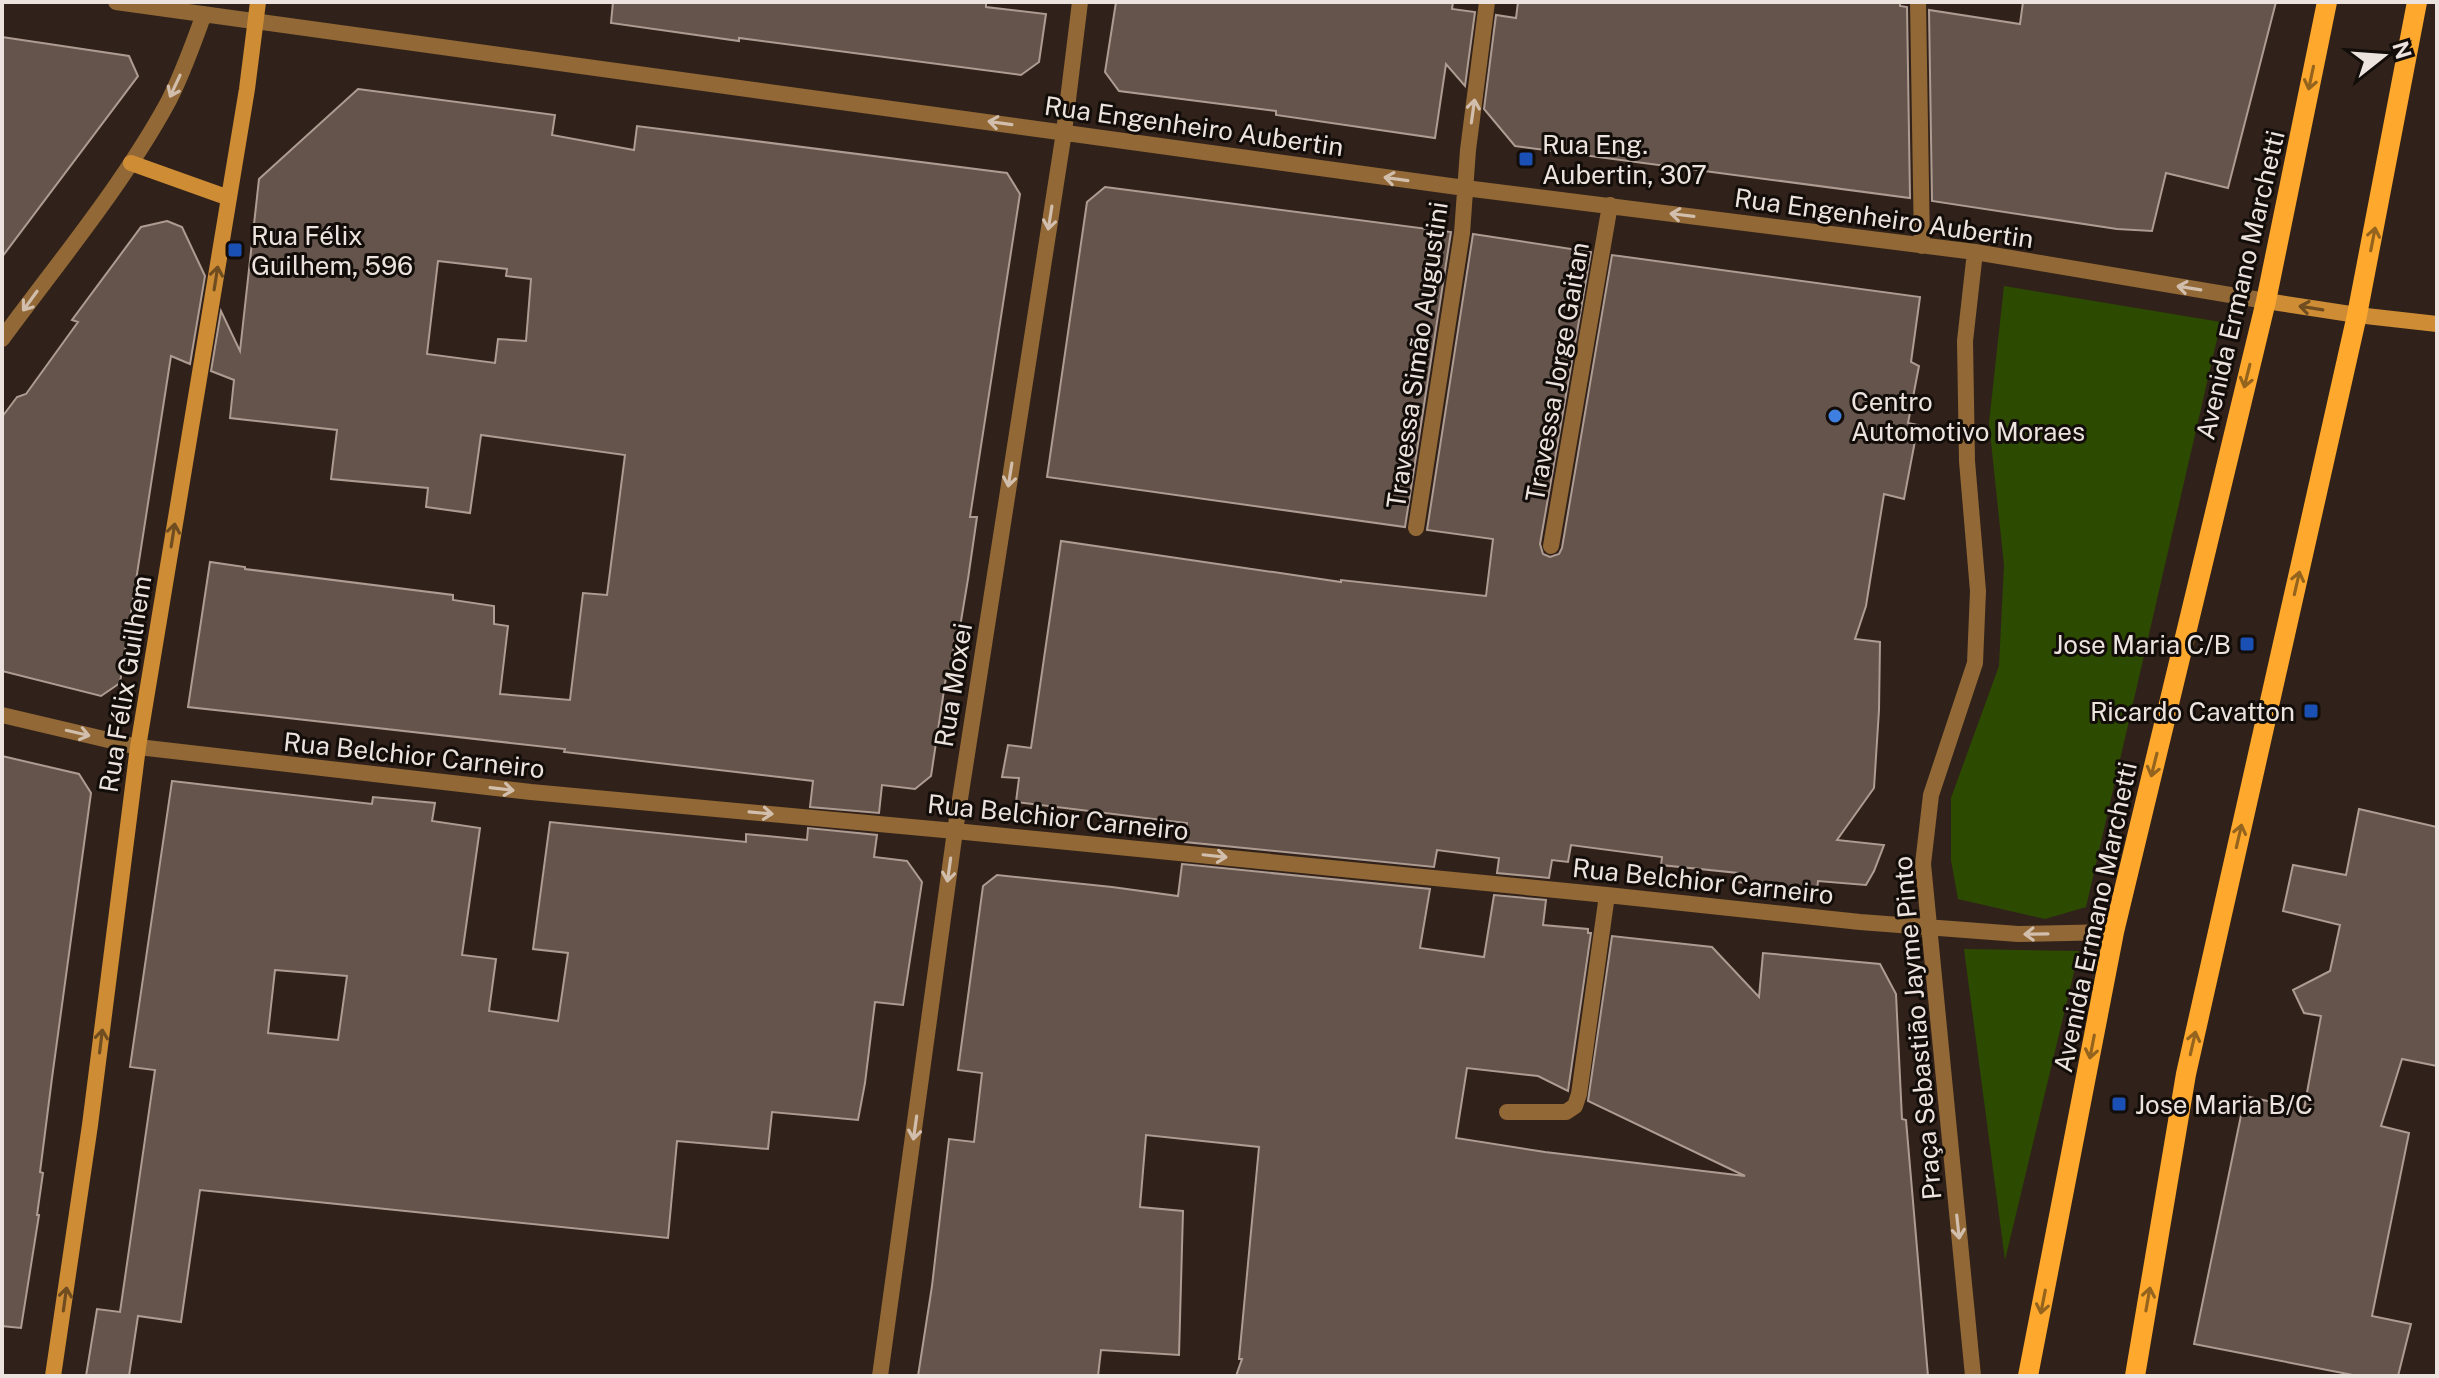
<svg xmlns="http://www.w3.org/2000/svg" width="2439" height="1378" viewBox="0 0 2439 1378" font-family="'Public Sans',sans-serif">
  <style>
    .green { fill: #2c4b00 }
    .building { fill: #64544c; stroke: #ae9c92; stroke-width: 2; fill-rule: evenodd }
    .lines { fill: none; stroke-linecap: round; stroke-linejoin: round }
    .street { stroke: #916836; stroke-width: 16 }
    .secondary { stroke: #ce8d35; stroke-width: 16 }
    .primary { stroke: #fea92d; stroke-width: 20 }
    .oneway { stroke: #94631d }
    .oneway2 { stroke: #d1beac }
    .oneway3 { stroke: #704d20 }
    .transit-dot { fill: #1a4fb4; stroke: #130d0a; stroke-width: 3 }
    .shop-dot { fill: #3f7fe0; stroke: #130d0a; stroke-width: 3 }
    .labels { text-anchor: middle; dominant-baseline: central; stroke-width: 6; stroke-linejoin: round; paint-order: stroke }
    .street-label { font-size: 26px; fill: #ece3de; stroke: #130d0a }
    .poi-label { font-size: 26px; fill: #ece3de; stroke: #130d0a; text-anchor: start }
  </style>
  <rect width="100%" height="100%" fill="#30221a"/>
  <path class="green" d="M2004,286L2221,322L2086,907L2045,919L1958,899L1951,860V798L1999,666L2004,565L1989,423Z
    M1964,949L2079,951L2005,1260Z"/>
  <path class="building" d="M613,2H986V7L1046,14L1039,62L1021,75L739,38V41L611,23Z
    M1116,2H1453L1452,9L1475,12L1465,86L1446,64L1435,138L1276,115V111L1119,91L1105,72Z
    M1518,2H1900V6L1907,7L1910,198L1515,146L1484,109L1496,15L1516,18Z
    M2023,2H2276L2228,188L2166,173L2152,231L2117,229L1932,201L1929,10L2020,24Z
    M2,37L129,56L138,76L2,257Z
    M358,89L555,115L552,135L634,150L637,126L1007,173L1020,194L970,517H977L968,579L958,639H955L950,677H946L931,776L915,789L882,785L879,813L810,807L813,781L564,752L565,749L188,707L210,562L245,567V569L453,595V600L494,606V624L508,626L500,694L570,700L583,593L607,595L625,455L481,435L470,513L426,507L428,488L331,479L337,430L230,418L234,380L211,371L221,311L240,351L259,179ZM438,261L507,269L506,276L531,279L526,341L498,339L495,363L427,354Z
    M1105,187L1451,232L1405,527L1047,477L1087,202Z
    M167,221L182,227L205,276L190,364L171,356L120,683L101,696L2,671V417L17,397L26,394L78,322L72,320L141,227Z
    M1473,234L1591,252L1540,544L1543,554L1550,557L1559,554L1562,548L1612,255L1920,297L1911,362L1919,366L1908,423L1918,425L1904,499L1884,494L1866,606L1855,639L1880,642L1879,710L1874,788L1837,840L1884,845L1874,871L1866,885L1818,881L1817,891L1736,882L1738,873L1661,865L1662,857L1571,845L1568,862L1552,860L1549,878L1497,873L1499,858L1437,850L1434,867L1185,842L1187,823L1016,802L1019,778L1002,777L1008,745L1031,748L1061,541L1341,582V580L1486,596L1493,539L1427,530Z
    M2,756L79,774L91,793L52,1078L40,1172L43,1173L37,1215H39L21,1328L2,1326Z
    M172,781L372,804L373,797L435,803L432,821L480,828L462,955L496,959L489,1011L558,1021L568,953L533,949L550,822L746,842V834L807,840L808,828L877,835L874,857L907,861L922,882L903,1005L875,1002L865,1083L858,1120L772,1112L768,1149L677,1141L668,1238L200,1190L181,1322L138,1316L129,1376H86L97,1309L120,1312L155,1070L130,1067ZM275,970L347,976L338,1040L268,1033Z
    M2359,809L2437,827V1066L2402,1059L2381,1126L2409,1133L2372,1316L2411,1324L2398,1376H2358L2194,1344L2245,1096L2304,1109L2321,1016L2304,1013L2293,990L2330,971L2340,925L2283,911L2293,865L2346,875Z
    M1182,864L1430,889L1420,948L1484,957L1494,895L1546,900L1543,925L1588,929V933H1591L1568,1091L1538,1076L1467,1068L1456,1138L1545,1152L1745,1176L1588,1101L1612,936L1712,947L1759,997L1763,953L1880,964L1896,994L1902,1119L1906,1120L1928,1376H1236L1242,1359H1239L1259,1147L1146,1135L1140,1207L1183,1211L1179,1355L1101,1350L1098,1376H918L932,1286L949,1139L974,1142L982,1073L958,1070L983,886L997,875L1112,887L1178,896Z"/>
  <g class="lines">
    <path class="street" d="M116,2L1465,188L1975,252L2266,301
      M1918,2L1922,246
      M2,339C57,264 122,186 167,104C182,76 193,44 204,14
      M1416,528L1462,233L1468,150L1487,2
      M1551,546L1610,205
      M2,715L138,747L531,792L955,831L1607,895L1860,922L2018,934L2114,932
      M1507,1112H1566L1575,1106L1579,1094L1607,895
      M880,1376L955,831L1064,132L1080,2
      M1973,1376L1923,864L1931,795L1975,663L1978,591L1967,461L1965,341L1975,252"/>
    <path class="secondary" d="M131,163L229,198
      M2266,301L2357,315L2437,324
      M53,1376L90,1125L138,747L247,89L258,2"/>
    <path class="primary" d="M2028,1376L2114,932L2266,301L2327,2
      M2135,1376L2186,1074L2357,315L2417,2"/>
  </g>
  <defs><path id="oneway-shaft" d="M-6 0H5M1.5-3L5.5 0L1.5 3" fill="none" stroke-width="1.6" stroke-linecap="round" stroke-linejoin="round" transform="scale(2)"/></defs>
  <g class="oneway">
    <use href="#oneway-shaft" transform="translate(2311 78) rotate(102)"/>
    <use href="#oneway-shaft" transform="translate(2373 239) rotate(-79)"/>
    <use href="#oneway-shaft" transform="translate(2247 376) rotate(104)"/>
    <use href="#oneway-shaft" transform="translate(2297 583) rotate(-77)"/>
    <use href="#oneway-shaft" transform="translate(2154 765) rotate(104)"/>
    <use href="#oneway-shaft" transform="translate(2239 836) rotate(-77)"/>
    <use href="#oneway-shaft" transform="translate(2193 1043) rotate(-77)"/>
    <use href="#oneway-shaft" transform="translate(2092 1047) rotate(101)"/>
    <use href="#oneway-shaft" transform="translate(2148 1299) rotate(-80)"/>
    <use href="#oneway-shaft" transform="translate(2043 1302) rotate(101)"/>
  </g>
  <g class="oneway2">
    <use href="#oneway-shaft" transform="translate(175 86) rotate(115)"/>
    <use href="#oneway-shaft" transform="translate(1473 111) rotate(-82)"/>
    <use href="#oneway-shaft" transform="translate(1000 123) rotate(-172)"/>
    <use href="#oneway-shaft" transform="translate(1396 179) rotate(-172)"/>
    <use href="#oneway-shaft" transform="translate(1682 215) rotate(-173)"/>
    <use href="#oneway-shaft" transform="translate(1050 218) rotate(99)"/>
    <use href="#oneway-shaft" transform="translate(2189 288) rotate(-171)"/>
    <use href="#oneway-shaft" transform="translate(30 301) rotate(126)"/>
    <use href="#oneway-shaft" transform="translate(1010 475) rotate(99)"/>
    <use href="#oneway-shaft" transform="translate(78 733) rotate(13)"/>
    <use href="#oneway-shaft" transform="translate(502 789) rotate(7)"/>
    <use href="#oneway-shaft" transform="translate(761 813) rotate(5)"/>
    <use href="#oneway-shaft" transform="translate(1215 856) rotate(6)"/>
    <use href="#oneway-shaft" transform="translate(949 870) rotate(98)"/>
    <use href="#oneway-shaft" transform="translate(2036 934) rotate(179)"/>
    <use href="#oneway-shaft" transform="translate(915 1128) rotate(98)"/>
    <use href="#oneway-shaft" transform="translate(1958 1227) rotate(84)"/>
  </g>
  <g class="oneway3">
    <use href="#oneway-shaft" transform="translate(216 278) rotate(-81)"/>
    <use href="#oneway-shaft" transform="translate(2311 308) rotate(-171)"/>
    <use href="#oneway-shaft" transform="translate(173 535) rotate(-81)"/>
    <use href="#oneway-shaft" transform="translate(101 1041) rotate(-83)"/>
    <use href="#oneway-shaft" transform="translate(65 1299) rotate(-82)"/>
  </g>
  <g class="transit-dot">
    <rect x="1518" y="151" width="16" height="16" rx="4"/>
    <rect x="227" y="242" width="16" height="16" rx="4"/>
    <rect x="2239" y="636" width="16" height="16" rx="4"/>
    <rect x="2303" y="703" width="16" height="16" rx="4"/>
    <rect x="2111" y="1096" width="16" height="16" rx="4"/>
  </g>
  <circle class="shop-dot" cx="1835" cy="416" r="8"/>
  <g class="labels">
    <g class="street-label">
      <text transform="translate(1194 126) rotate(8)">Rua Engenheiro Aubertin</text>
      <text transform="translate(1884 218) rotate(8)">Rua Engenheiro Aubertin</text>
      <text transform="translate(2240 285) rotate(-77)">Avenida Ermano Marchetti</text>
      <text transform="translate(1417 355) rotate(-82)">Travessa Simão Augustini</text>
      <text transform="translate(1557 372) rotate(-80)">Travessa Jorge Gaitan</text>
      <text transform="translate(125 684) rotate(-81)">Rua Félix Guilhem</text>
      <text transform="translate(953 685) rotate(-81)">Rua Moxei</text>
      <text transform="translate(414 755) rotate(6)">Rua Belchior Carneiro</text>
      <text transform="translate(1058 817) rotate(6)">Rua Belchior Carneiro</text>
      <text transform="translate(1703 881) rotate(6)">Rua Belchior Carneiro</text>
      <text transform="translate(2095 917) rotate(-78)">Avenida Ermano Marchetti</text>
      <text transform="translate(1917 1028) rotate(-95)">Praça Sebastião Jayme Pinto</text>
    </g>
    <g class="poi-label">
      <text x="1542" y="144">Rua Eng.<tspan x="1542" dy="30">Aubertin, 307</tspan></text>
      <text x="251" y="235">Rua Félix<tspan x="251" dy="30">Guilhem, 596</tspan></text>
      <text x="1851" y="401">Centro<tspan x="1851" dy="30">Automotivo Moraes</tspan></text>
      <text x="2231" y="644" text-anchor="end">Jose Maria C/B</text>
      <text x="2295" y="711" text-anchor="end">Ricardo Cavatton</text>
      <text x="2135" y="1104">Jose Maria B/C</text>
    </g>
  </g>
  <rect width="2439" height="1378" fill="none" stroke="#ece3de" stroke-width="8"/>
  <g transform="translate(2383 56) rotate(73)" stroke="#130d0a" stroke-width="6" paint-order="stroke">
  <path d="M0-6L14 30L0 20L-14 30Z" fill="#ece3de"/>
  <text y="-12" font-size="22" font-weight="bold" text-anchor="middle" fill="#ece3de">N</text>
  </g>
</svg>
